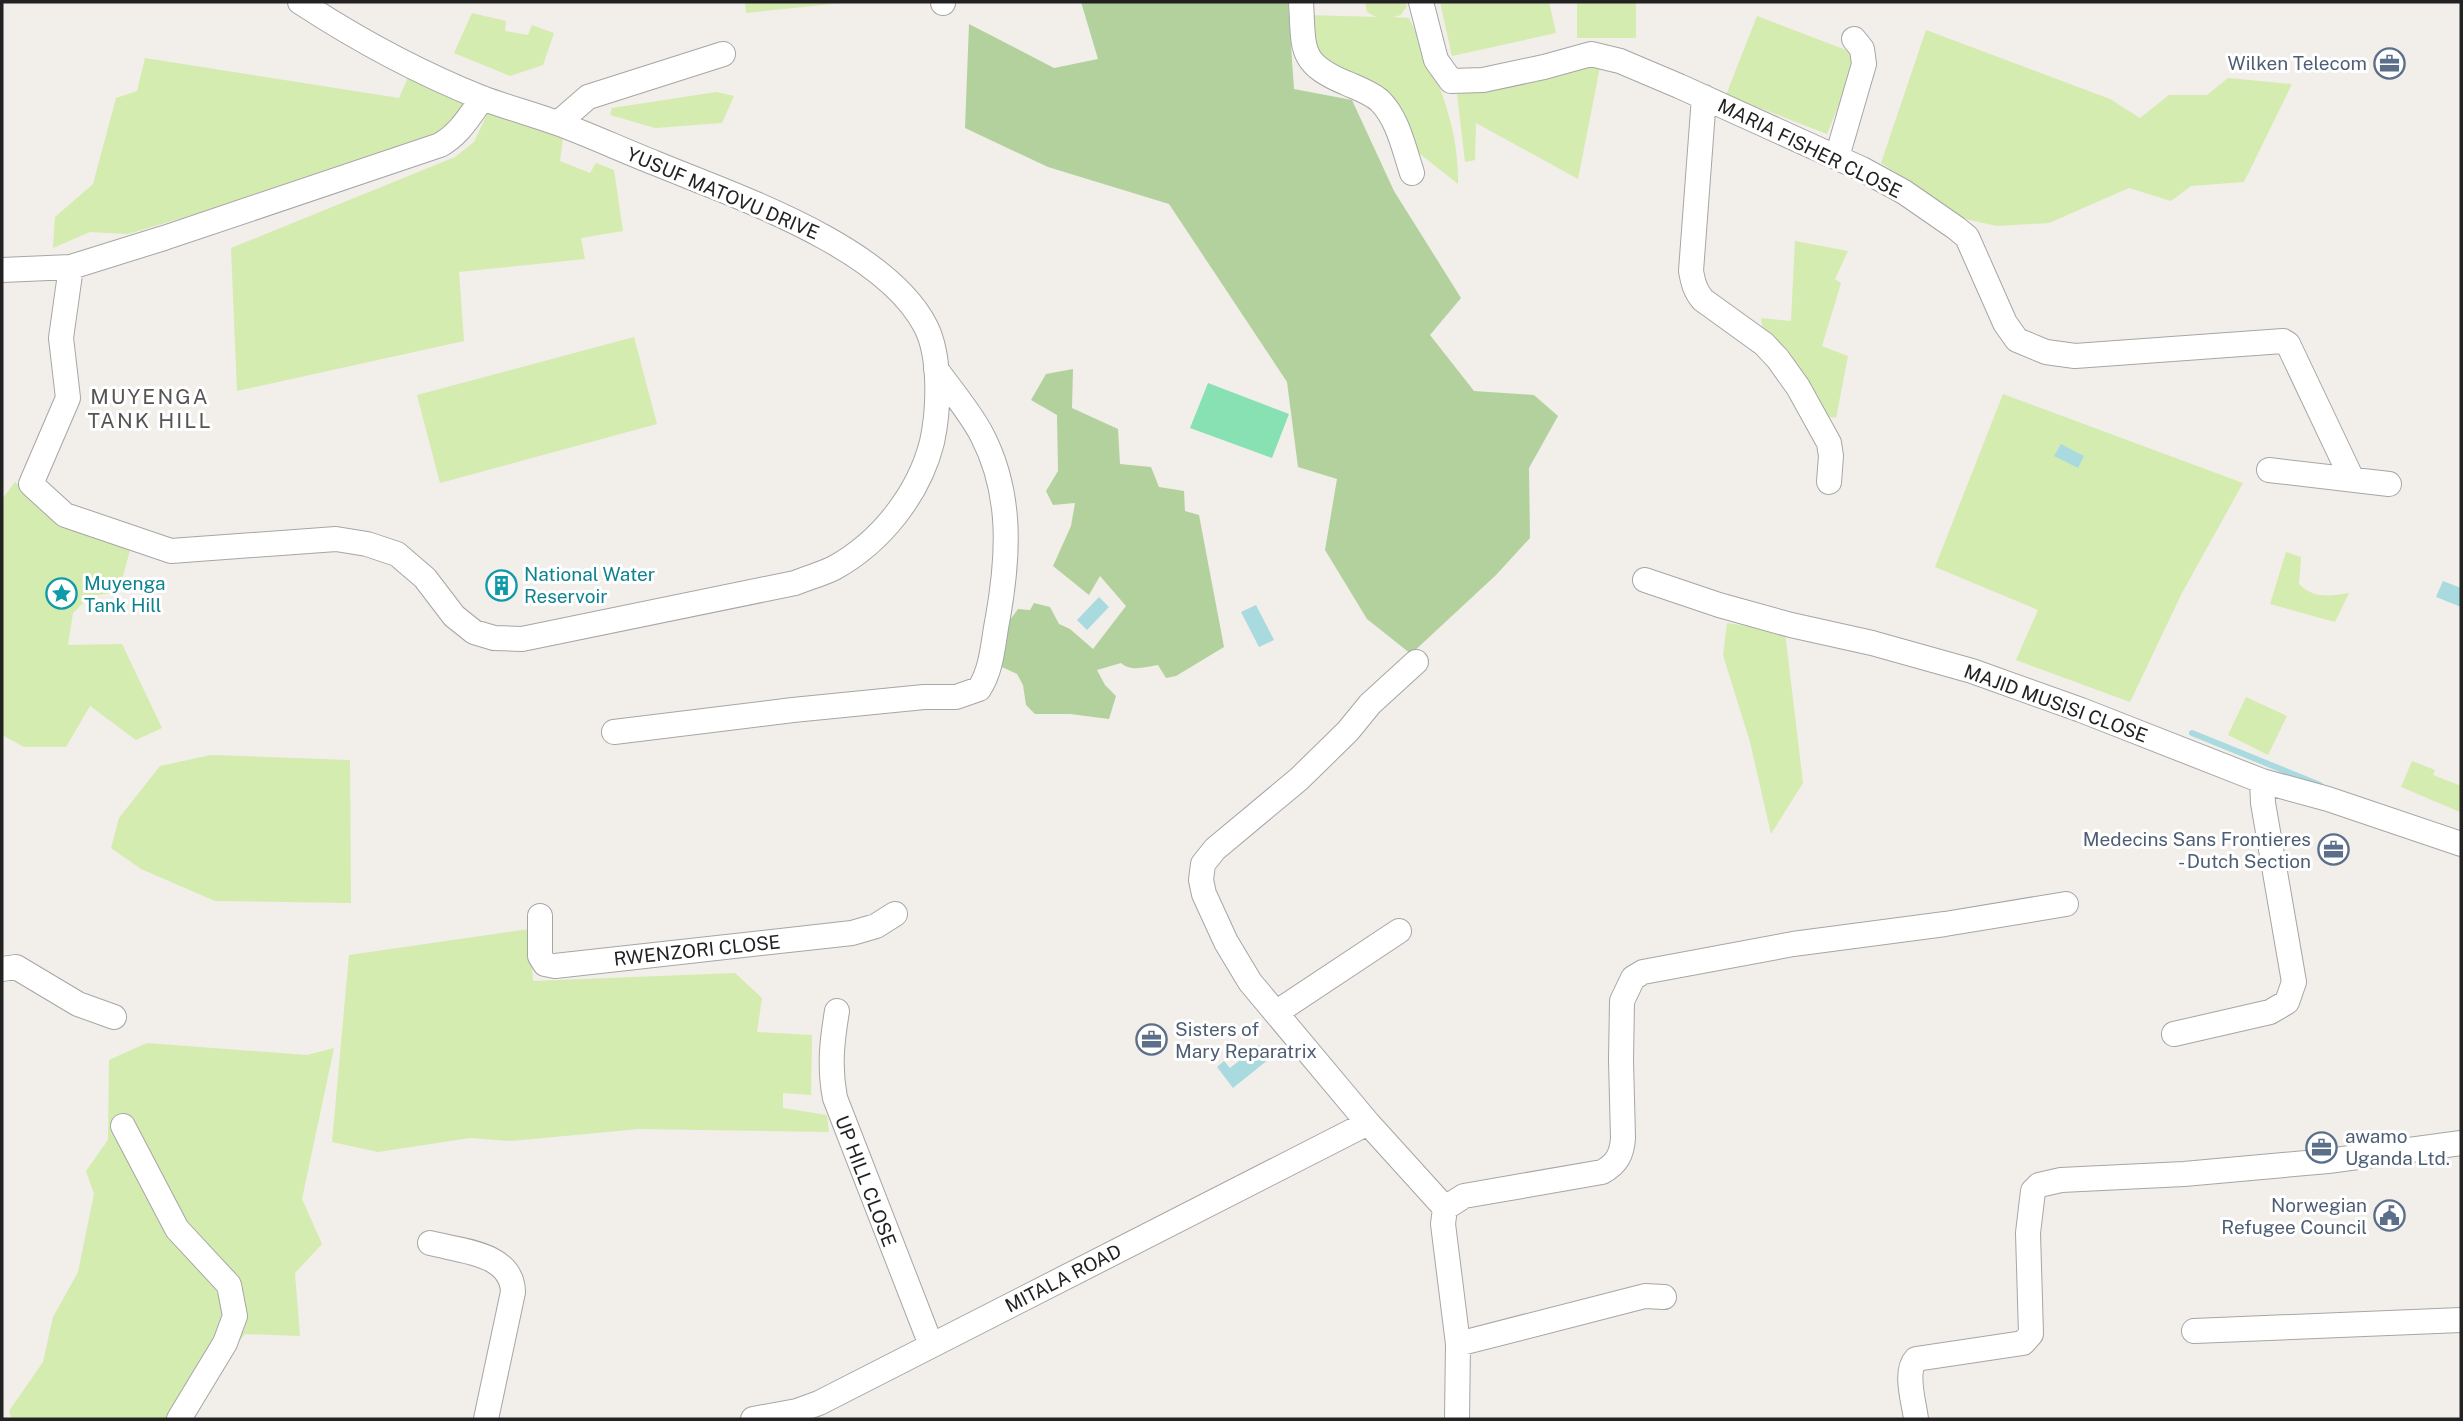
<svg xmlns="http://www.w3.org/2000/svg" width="2463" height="1421" viewBox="0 0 2463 1421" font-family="'Public Sans',sans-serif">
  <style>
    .grass { fill: #d4ecaf }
    .forest { fill: #b3d19d }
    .pitch { fill: #87e1b3 }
    .water { fill: #a9dadf }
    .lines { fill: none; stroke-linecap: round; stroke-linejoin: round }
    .stream { stroke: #a9dadf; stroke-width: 6 }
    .minor-casing { stroke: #a6a6a6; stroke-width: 26 }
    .minor { stroke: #fff; stroke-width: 24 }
    .labels { text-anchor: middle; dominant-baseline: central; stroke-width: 6; stroke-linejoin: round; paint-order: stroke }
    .service-label { font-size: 19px; fill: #4e5e75; stroke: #fff; text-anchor: end }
    .street-label { font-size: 19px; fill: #222; stroke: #fff }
    .culture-label { font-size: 19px; fill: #0d838f; stroke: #fff; text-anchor: start }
    .neighbourhood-label { font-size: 21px; letter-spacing: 2px; fill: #555; stroke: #fff }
  </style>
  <rect width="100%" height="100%" fill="#f2eee9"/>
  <path class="grass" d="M745,2H851L746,13Z
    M1365,2H1405L1407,6L1401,15L1393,17L1409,18C1435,73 1459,122 1458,184L1415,150L1318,57L1308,15L1376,17L1367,12Z
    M1440,2H1549L1556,33L1452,56Z
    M1577,2H1636V38H1577Z
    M472,13L506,21L505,31L528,35L532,25L554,33L543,65L510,76L454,53Z
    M1757,16L1859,55L1827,134L1726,95Z
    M1926,30L2110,99L2140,118L2169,95H2207L2228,78L2292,84L2244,182L2191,186L2171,201L2129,188L2049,223L1997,226L1965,219L1881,163Z
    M145,58L399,98L411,70L471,101L452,132L384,158L128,234L90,232L53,248L55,217L93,184L116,98L137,91Z
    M1601,62L1578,179L1476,123L1475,160L1465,162L1457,94Z
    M716,92L734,96L722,123L655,128L610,115L612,108Z
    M489,110L563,138L560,161L590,173L596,163L614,170L623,231L581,238L585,259L459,272L464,341L237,391L231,248L455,157L474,142Z
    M1795,241L1848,251L1835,279L1841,283L1822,346L1848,356L1836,418L1824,416L1764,336L1761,318L1791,321Z
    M634,337L657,424L440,483L417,395Z
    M2003,394L2243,483L2182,593L2130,702L2016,660L2038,610L1935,567Z
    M15,482L56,511L132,542L119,592L90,596L73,613L68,645L122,644L162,728L136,740L90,706L66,747H24L2,735V499Z
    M2286,552L2301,557L2299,584C2314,599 2329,596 2349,593L2335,622L2270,604Z
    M1727,623L1785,632L1803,783L1771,834L1750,742L1723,655Z
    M2246,697L2287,716L2268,755L2228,735Z
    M211,755L350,760L351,903L215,901L141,869L111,848L119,818L160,766Z
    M2412,761L2435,770L2433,775L2461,786L2460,812L2401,787Z
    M529,929L533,981L735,973L762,998L757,1032L812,1035L811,1095L783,1093V1108L827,1115L829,1132L639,1129L511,1141L470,1138L378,1152L332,1142L349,955Z
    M147,1043L307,1055L334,1048L302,1199L322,1244L295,1273L300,1336L245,1334L211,1377L192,1419H12L9,1411L43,1362L53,1317L78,1272L94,1194L86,1171L108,1140L109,1060Z"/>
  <path class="forest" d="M1081,2H1288L1294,89L1352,100L1394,191L1461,298L1430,335L1474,391L1534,395L1558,416L1529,468L1530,538L1496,575L1411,654L1367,619L1325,550L1337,479L1298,467L1287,382L1169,204L1048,167L965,128L969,24L1054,68L1098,59Z
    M1073,369L1072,408L1118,429L1120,464L1151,467L1159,487L1184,491L1185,511L1199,515L1224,647L1176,676L1166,678L1158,665C1146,667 1130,672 1121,663L1097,670L1105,685L1116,696L1109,719L1070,714H1035L1026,705L1023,685L1017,674L1000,666L1007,624L1018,609L1030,610L1034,603L1050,607L1059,624L1070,629L1093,649L1126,606L1100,576L1089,595L1053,566L1071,526L1075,503L1053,505L1046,491L1058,471L1057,415L1031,400L1046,374Z"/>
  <path class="pitch" d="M1208,383L1289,414L1272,458L1190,428Z"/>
  <path class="water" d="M2061,444L2084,456L2078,468L2054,456Z
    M2443,581L2461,588V607L2436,597Z
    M1099,597L1109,607L1087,630L1077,620Z
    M1256,605L1274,640L1259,647L1241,612Z
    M1259,1045L1269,1059L1233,1088L1217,1067L1224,1061L1230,1068Z"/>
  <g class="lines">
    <path class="stream" d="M2192,733L2320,785"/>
    <defs>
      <path id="minor" d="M943,2V3
        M1301,2C1304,49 1298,63 1346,83C1357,88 1369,92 1379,100C1398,118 1404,149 1412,173
        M1421,2L1436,60L1451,81L1483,80L1544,67L1591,54L1620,61L1679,86L1862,169L1904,192L1956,228L1967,237L2005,323L2017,340L2046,352L2075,356L2283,341L2288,344L2352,479
        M1704,97L1691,271C1693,282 1695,291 1703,300L1764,344L1778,359L1798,387L1829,443L1831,456L1829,482
        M558,123L588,97L723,54
        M1837,157L1864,64L1862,49L1854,39
        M71,267L61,338L68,398L31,484L65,515L171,551L336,539L367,544L397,554L425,578L454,616L474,632L494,638L522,639L795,583C807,578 822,574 834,568C881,542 919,494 932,442C939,410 941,357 926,327C885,246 735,196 655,163C622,150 590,135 557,123C532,114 506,107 482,98C417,72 358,40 300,2
        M2,270L71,267L164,238L440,145C461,133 469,116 483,98
        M2269,470L2389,484
        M1645,580L1719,605L1791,625L1872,643L1972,671L2081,710L2262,781L2328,799L2461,844
        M1416,662L1370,704L1348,731L1299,779L1215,849L1203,864L1201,880L1204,894L1226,942L1250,982L1368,1123L1445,1208L1443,1224L1458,1344L1457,1419
        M614,732L793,710L924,697H956L979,689C993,668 993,640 998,617C1009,554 1012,493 982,435C970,412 951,390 936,369
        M540,916V956L545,964L555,966L852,933L876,926L895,914
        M2,969L16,967L78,1004L114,1017
        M837,1011C832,1041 829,1067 835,1098L931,1345
        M1277,1012L1399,931
        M2174,1034L2270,1012L2287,1002L2294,982L2263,803L2262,781
        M123,1126L177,1229L229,1285L235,1316L225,1343L179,1419
        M1445,1208L1464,1196L1602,1172C1617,1164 1622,1154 1623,1138L1621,1060L1622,1001L1633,978L1643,972L1793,944L1945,924L2066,904
        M430,1243C461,1251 512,1253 513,1292L486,1419
        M2194,1331L2461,1320
        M1458,1344L1645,1296L1664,1297
        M753,1419L797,1411L819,1403L1368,1123
        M1916,1419C1914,1402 1904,1372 1916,1359L2023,1343L2031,1334L2028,1233L2033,1191L2039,1185L2061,1180L2184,1174L2328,1161L2461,1143"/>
    </defs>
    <use href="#minor" class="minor-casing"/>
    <use href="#minor" class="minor"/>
  </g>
  <defs>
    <symbol id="office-ring" viewBox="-11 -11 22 22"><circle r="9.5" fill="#fff" stroke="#5c6f8a" stroke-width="1.5"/><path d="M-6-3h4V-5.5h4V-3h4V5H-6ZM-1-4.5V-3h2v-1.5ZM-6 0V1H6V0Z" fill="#5c6f8a"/></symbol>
    <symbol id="building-ring" viewBox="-11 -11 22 22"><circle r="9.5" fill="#fff" stroke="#0f9aa8" stroke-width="1.5"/><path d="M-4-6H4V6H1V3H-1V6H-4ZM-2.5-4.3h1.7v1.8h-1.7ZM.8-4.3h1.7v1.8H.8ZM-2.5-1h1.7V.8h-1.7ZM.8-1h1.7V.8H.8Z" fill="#0f9aa8"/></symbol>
    <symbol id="sight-ring" viewBox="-11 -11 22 22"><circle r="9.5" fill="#fff" stroke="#0f9aa8" stroke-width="1.5"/><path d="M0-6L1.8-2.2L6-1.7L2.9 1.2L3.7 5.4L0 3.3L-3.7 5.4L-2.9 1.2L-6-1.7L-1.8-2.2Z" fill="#0f9aa8"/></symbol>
    <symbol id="civic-ring" viewBox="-11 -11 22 22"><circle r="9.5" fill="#fff" stroke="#5c6f8a" stroke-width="1.5"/><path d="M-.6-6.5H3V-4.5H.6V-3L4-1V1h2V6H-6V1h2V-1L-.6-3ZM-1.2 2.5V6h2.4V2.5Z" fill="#5c6f8a"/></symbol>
  </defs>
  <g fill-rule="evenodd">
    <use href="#office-ring" x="2372" y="46" width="35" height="35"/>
    <use href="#building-ring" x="484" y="568" width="35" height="35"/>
    <use href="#sight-ring" x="44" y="576" width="35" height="35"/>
    <use href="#office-ring" x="2316" y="832" width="35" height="35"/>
    <use href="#office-ring" x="1134" y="1022" width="35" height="35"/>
    <use href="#office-ring" x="2304" y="1130" width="35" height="35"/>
    <use href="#civic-ring" x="2372" y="1198" width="35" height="35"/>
  </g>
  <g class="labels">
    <g class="service-label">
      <text x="2367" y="63">Wilken Telecom</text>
      <text x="2311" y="839">Medecins Sans Frontieres<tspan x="2311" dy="22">- Dutch Section</tspan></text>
      <text x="1175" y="1029" text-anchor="start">Sisters of<tspan x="1175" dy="22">Mary Reparatrix</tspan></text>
      <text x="2345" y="1136" text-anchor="start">awamo<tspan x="2345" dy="22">Uganda Ltd.</tspan></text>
      <text x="2367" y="1205">Norwegian<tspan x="2367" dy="22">Refugee Council</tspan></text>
    </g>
    <g class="street-label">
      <text transform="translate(1810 148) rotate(26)">MARIA FISHER CLOSE</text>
      <text transform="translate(723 193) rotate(23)">YUSUF MATOVU DRIVE</text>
      <text transform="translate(2056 703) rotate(20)">MAJID MUSISI CLOSE</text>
      <text transform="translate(697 950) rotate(-6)">RWENZORI CLOSE</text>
      <text transform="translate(866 1181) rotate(69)">UP HILL CLOSE</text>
      <text transform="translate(1063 1278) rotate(-27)">MITALA ROAD</text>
    </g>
    <g class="culture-label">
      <text x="524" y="574">National Water<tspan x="524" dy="22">Reservoir</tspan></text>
      <text x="84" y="583">Muyenga<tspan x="84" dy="22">Tank Hill</tspan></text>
    </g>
    <g class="neighbourhood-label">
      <text x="150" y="396">MUYENGA<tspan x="150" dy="24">TANK HILL</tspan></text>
    </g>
  </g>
  <rect width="2463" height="1421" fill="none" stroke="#222222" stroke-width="7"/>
</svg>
